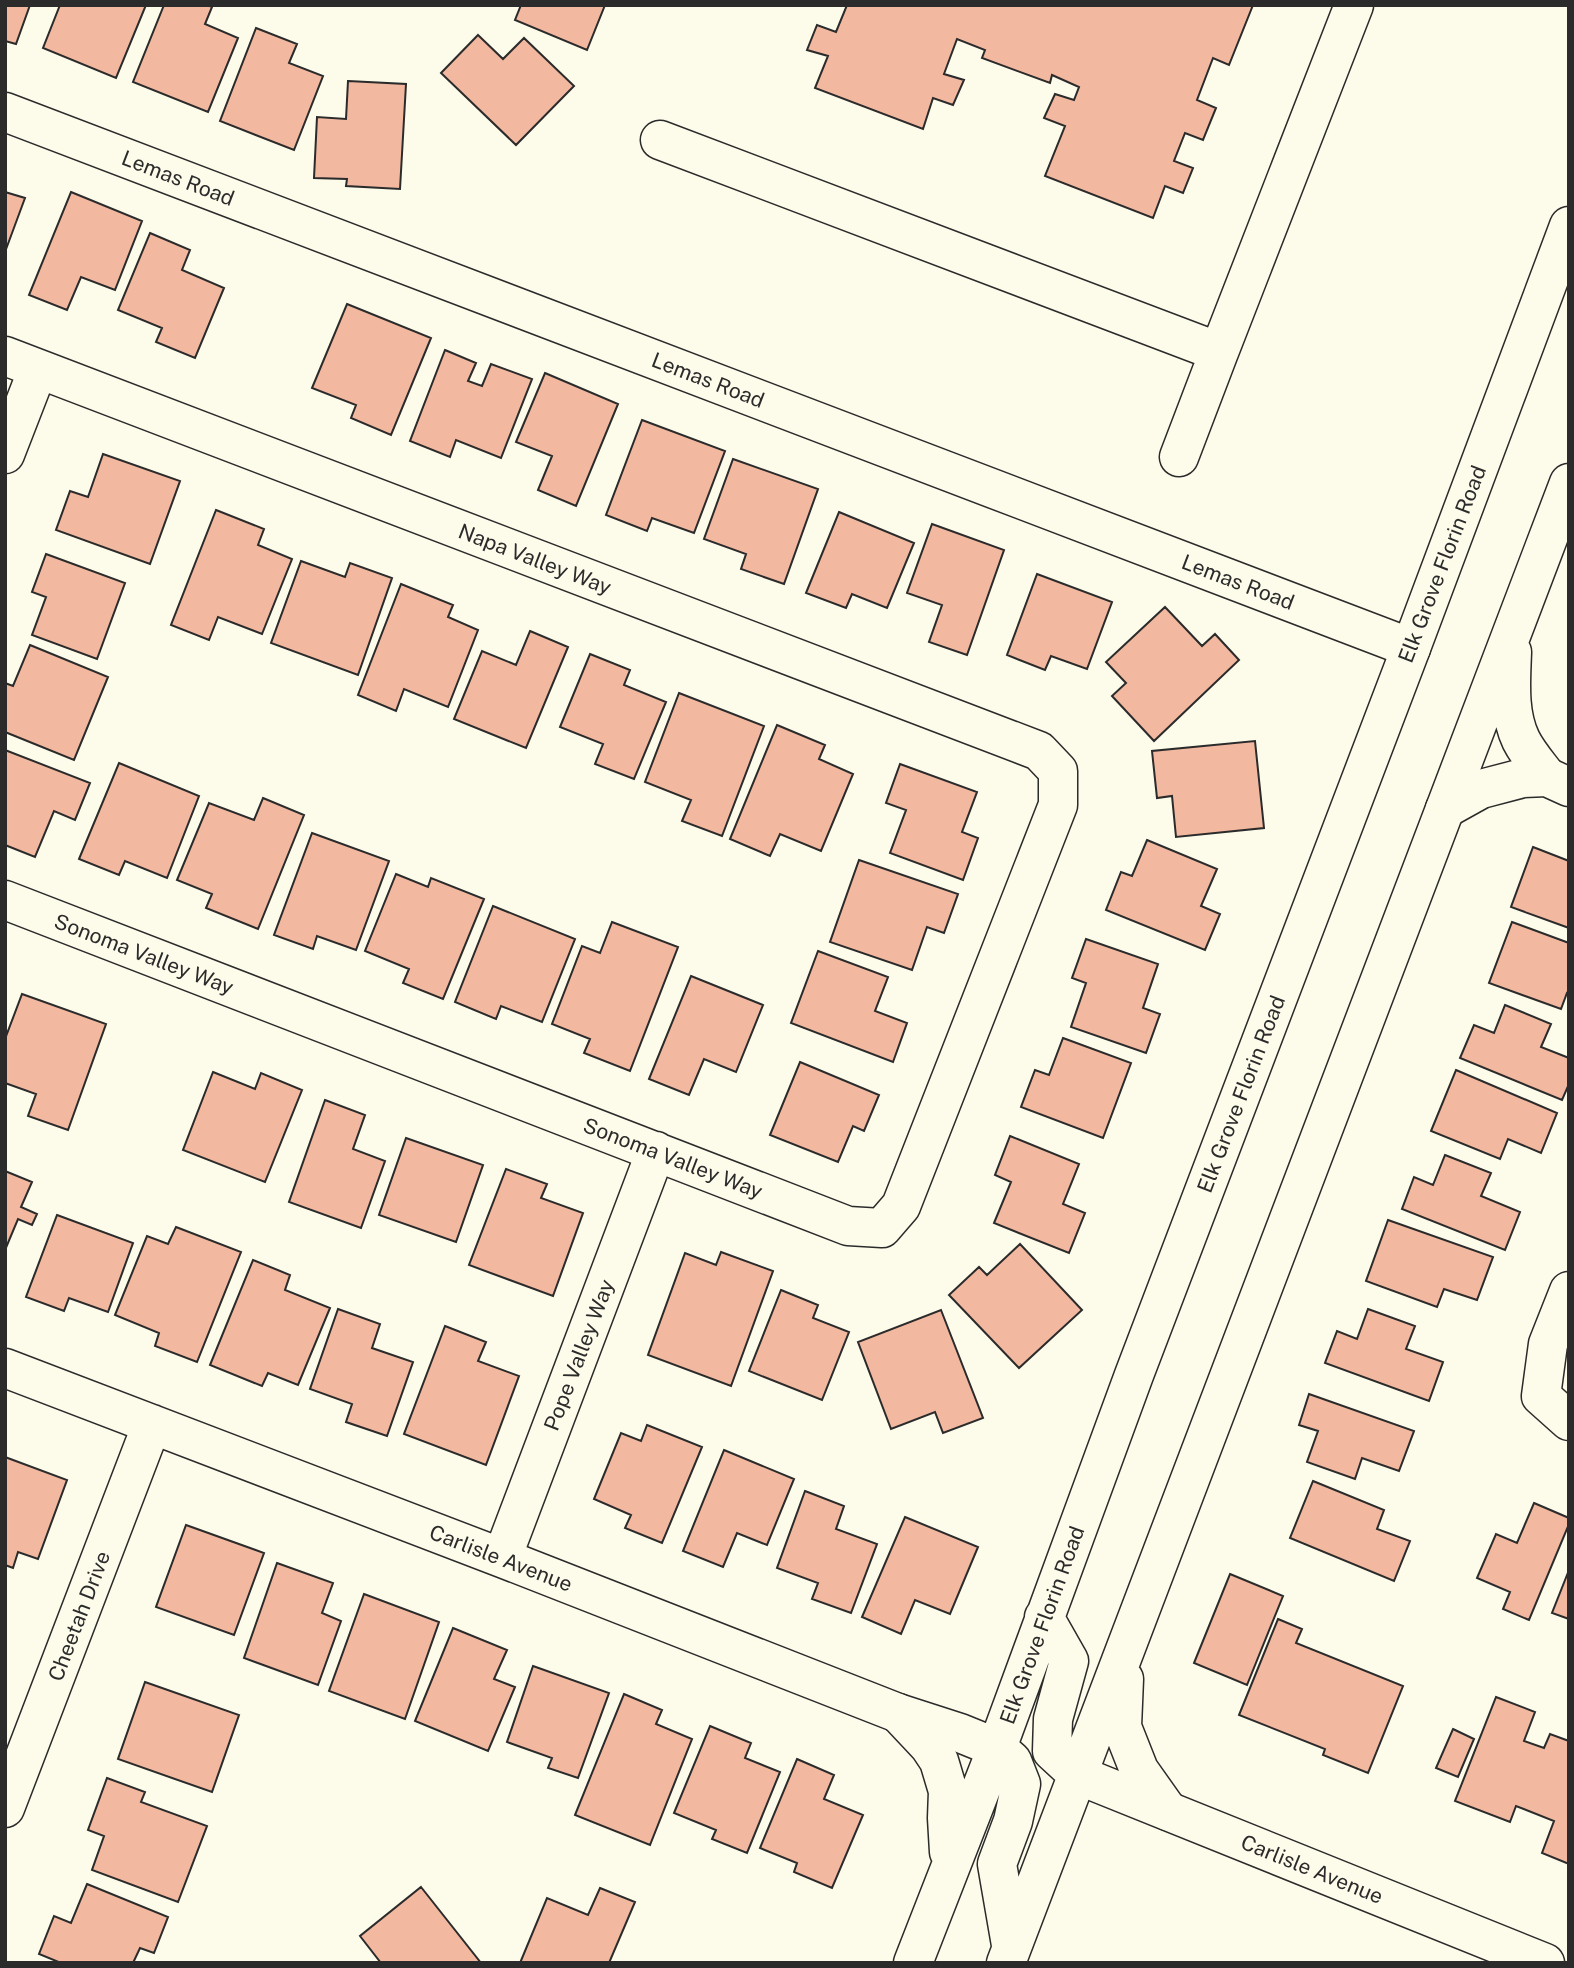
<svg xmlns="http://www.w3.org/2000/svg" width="1574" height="1968" viewBox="0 0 1574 1968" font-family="'Public Sans',sans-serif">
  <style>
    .building { fill: #f2b8a0; stroke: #2b2b2b; stroke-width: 2 }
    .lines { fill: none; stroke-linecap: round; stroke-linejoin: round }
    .minor-casing { stroke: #2b2b2b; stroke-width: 41 }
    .major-casing { stroke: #2b2b2b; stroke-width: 41 }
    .minor { stroke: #fdfbea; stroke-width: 38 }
    .major { stroke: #fdfbea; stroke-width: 38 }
    .labels { text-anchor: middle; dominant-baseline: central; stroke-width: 5; stroke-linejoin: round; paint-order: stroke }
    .street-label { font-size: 21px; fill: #2b2b2b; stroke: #fdfbea }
  </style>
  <rect width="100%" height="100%" fill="#fdfbea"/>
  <path class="building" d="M5,5H30L16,44L5,41Z
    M60,5H146L116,78L43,48Z
    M164,5H207L212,7L205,24L238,38L208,112L133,82Z
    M521,5H605L587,50L515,20Z
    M847,5H1253L1229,65L1213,58L1197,100L1216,108L1203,140L1185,133L1174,161L1193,168L1183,193L1165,186L1153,218L1045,176L1065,126L1044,118L1055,94L1074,100L1079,87L1052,75L1050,83L982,58L985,50L957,39L944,74L964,80L953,105L933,98L923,129L815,88L828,56L807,50L817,25L836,32Z
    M256,28L297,44L289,63L323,76L294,150L220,121Z
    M478,35L503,59L524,38L574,86L516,145L441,73Z
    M348,81L406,84L400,189L346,186L347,179L314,178L317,117L346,119Z
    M5,192L25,198L5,252Z
    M71,192L142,221L115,290L81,277L67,310L29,295Z
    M150,233L190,250L182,270L224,288L195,358L156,342L162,328L118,310Z
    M347,304L431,338L391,435L351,418L356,405L312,388Z
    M445,350L476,363L468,381L482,386L491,364L532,379L501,458L456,440L450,457L410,441Z
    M545,373L618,404L576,506L538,490L552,456L516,442Z
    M642,420L725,451L694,533L652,518L647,531L606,515Z
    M103,454L180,481L150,564L56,530L70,491L88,497Z
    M733,459L818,489L784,584L741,569L746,554L704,539Z
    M216,510L264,529L258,545L292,559L262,634L218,617L209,640L171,625Z
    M839,512L914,543L887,608L852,594L846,608L806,593Z
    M932,524L1004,550L967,655L929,642L942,605L907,593Z
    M46,554L125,583L97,659L32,635L46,597L32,592Z
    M301,561L345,577L350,563L392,578L358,675L271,643Z
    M1037,574L1112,602L1087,669L1051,656L1045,670L1007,655Z
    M401,584L453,605L448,617L478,630L448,707L404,689L396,711L358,695Z
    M1165,607L1202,646L1215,634L1239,660L1154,741L1112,696L1126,683L1106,662Z
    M530,631L568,647L526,748L454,719L482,651L516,665Z
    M30,645L108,677L74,760L5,732V683L13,686Z
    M590,654L630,670L624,685L666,702L634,779L595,764L603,744L560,727Z
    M679,693L764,726L722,836L682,821L691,800L645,782Z
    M777,725L825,745L819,759L853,774L821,851L780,834L770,856L730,839Z
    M1255,741L1264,828L1176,837L1172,796L1157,798L1152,751Z
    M5,750L90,783L75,820L54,811L35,857L5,845Z
    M119,763L199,796L167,878L125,861L119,875L79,859Z
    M900,764L977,792L962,832L978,838L963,880L890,853L906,810L886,803Z
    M263,798L304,815L258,929L206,908L212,894L177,880L209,803L254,820Z
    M312,833L389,861L356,950L317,936L313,949L274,935Z
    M1147,840L1217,869L1201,906L1220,914L1205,950L1106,910L1121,872L1132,876Z
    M1533,847L1569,861V928L1511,907Z
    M859,860L958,894L944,933L927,927L912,970L830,942Z
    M396,874L428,887L431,878L484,899L443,999L403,983L409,969L365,951Z
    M493,906L575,939L542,1022L501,1006L496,1019L455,1002Z
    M612,922L678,947L630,1071L584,1053L590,1039L552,1024L582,946L600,953Z
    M1512,922L1569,943V994L1567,993L1561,1009L1489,983Z
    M1086,939L1158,964L1143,1008L1160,1014L1146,1053L1071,1027L1086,983L1072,978Z
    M818,951L888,977L875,1011L907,1023L893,1062L791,1023Z
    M691,976L763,1005L736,1072L704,1059L689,1095L649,1079Z
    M22,994L106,1024L68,1130L28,1116L36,1094L5,1083V1039Z
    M1505,1005L1551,1024L1541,1047L1569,1058V1084L1562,1100L1460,1058L1474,1025L1494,1033Z
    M1063,1038L1131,1063L1103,1138L1021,1107L1035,1070L1049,1075Z
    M800,1062L879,1095L864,1131L853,1126L838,1162L770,1135Z
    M1456,1070L1557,1113L1541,1153L1508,1139L1500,1159L1431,1131Z
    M213,1072L255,1089L261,1073L302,1090L265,1182L183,1150Z
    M325,1100L365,1115L353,1149L385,1161L361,1228L289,1202Z
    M1010,1136L1079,1164L1063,1204L1085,1213L1069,1253L994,1223L1011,1182L995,1175Z
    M406,1138L483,1165L456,1242L379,1215Z
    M1445,1155L1491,1173L1481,1196L1520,1212L1505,1250L1402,1209L1414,1177L1433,1185Z
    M506,1169L547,1184L541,1198L583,1213L553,1296L469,1265Z
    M5,1171L32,1182L21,1207L37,1214L32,1225L18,1219L5,1250Z
    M57,1215L133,1243L108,1312L69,1298L64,1311L26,1297Z
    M1388,1220L1493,1257L1477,1300L1444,1289L1437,1307L1366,1281Z
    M176,1227L241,1252L197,1362L155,1346L159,1333L115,1315L147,1236L168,1244Z
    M1020,1244L1082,1310L1019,1368L949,1295L979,1267L987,1275Z
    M721,1252L773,1271L731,1386L648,1355L685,1253L716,1265Z
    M253,1260L290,1275L285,1290L330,1308L298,1385L268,1373L262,1386L210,1365Z
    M781,1290L818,1305L813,1318L849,1332L822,1400L749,1371Z
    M338,1309L380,1324L372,1348L413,1362L387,1436L346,1422L352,1404L310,1389Z
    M1368,1309L1415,1326L1406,1349L1443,1362L1429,1401L1325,1363L1337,1331L1357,1339Z
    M941,1310L983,1418L943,1433L935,1412L891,1429L858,1342Z
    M445,1326L486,1342L478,1361L519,1376L486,1465L404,1434Z
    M1309,1394L1414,1431L1399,1471L1362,1458L1355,1479L1307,1462L1318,1431L1299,1425Z
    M647,1425L702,1447L662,1543L625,1528L631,1515L594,1499L621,1433L641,1441Z
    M724,1450L794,1479L767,1545L737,1533L723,1567L683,1551Z
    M5,1457L67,1480L38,1559L18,1552L13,1568L5,1565Z
    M1313,1481L1384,1510L1377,1529L1410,1541L1394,1581L1290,1538Z
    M805,1491L844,1506L836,1529L877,1544L851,1613L812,1599L818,1583L777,1568Z
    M1534,1503L1569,1518V1524L1529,1620L1503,1609L1510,1592L1477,1578L1496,1534L1517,1543Z
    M905,1517L978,1547L950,1614L915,1600L901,1634L862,1617Z
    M186,1525L264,1553L234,1635L156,1607Z
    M277,1563L333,1583L322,1613L341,1621L318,1685L244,1658Z
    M1569,1570V1619L1552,1613Z
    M1230,1574L1283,1596L1247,1685L1194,1663Z
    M364,1594L439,1622L405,1719L329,1691Z
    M1278,1619L1302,1629L1296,1643L1403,1686L1368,1773L1323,1755L1325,1749L1239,1715Z
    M453,1628L507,1650L494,1679L515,1687L488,1751L415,1721Z
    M533,1666L609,1693L578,1778L548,1768L552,1758L507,1742Z
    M145,1682L239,1715L212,1792L118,1759Z
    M624,1694L662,1710L656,1724L692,1739L650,1845L575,1815Z
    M1496,1697L1535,1712L1524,1741L1544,1748L1550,1734L1569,1741V1864L1542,1853L1554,1821L1516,1806L1510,1822L1455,1801Z
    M710,1726L751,1743L745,1758L780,1772L747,1853L712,1839L716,1830L674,1813Z
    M1453,1729L1474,1739L1458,1777L1436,1768Z
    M797,1759L834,1775L824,1799L863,1815L832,1888L794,1872L797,1863L760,1848Z
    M107,1778L145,1792L141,1802L207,1826L178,1902L92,1870L104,1836L88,1830Z
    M87,1884L168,1917L154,1953L140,1948L133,1963H61L39,1954L54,1916L71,1923Z
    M421,1887L481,1963H381L360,1936Z
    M600,1888L635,1902L609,1963H520L547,1898L588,1915Z"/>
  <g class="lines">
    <defs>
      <path id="minor" d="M5,112L1411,648
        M660,140L1219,352L1354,5
        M5,356L1039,751L1058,771V805L901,1206L882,1228L848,1226L5,900
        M5,454L38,369
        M1179,457L1219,352
        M1445,809L1481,789L1523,778L1547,777L1569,787
        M1569,1291L1548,1344L1541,1396L1569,1421
        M5,1368L502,1558L898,1713L960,1733L997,1748
        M502,1558L656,1151
        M1078,1775L1545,1963
        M5,1808L152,1424"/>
      <path id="major" d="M1512,652C1511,681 1508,713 1521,740C1528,754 1538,765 1547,777
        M1044,1617L1069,1661L1053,1719L1052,1751L1078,1775
        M1124,1679L1122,1727L1139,1770L1168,1811
        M898,1713L929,1746L939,1761L948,1791L947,1818L949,1852
        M997,1748L1012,1761L1021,1784L1013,1821L997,1864L1011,1945
        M913,1963L997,1748L1134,1375L1411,648L1569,226
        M1006,1963L1569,483"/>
    </defs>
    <use href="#minor" class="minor-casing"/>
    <use href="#major" class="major-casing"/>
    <use href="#minor" class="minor"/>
    <use href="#major" class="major"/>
  </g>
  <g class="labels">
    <g class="street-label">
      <text transform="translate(178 178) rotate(21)">Lemas Road</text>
      <text transform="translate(708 380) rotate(21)">Lemas Road</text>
      <text transform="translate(535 559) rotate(21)">Napa Valley Way</text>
      <text transform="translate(1442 564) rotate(-69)">Elk Grove Florin Road</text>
      <text transform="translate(1238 582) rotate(21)">Lemas Road</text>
      <text transform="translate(144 954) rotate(21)">Sonoma Valley Way</text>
      <text transform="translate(1241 1094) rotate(-69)">Elk Grove Florin Road</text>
      <text transform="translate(673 1158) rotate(21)">Sonoma Valley Way</text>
      <text transform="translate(579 1355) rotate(-69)">Pope Valley Way</text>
      <text transform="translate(501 1558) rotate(21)">Carlisle Avenue</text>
      <text transform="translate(79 1616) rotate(-69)">Cheetah Drive</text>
      <text transform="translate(1042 1625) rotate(-70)">Elk Grove Florin Road</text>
      <text transform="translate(1312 1869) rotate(22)">Carlisle Avenue</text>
    </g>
  </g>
  <rect width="1574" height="1968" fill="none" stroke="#2b2b2b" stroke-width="14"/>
</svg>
